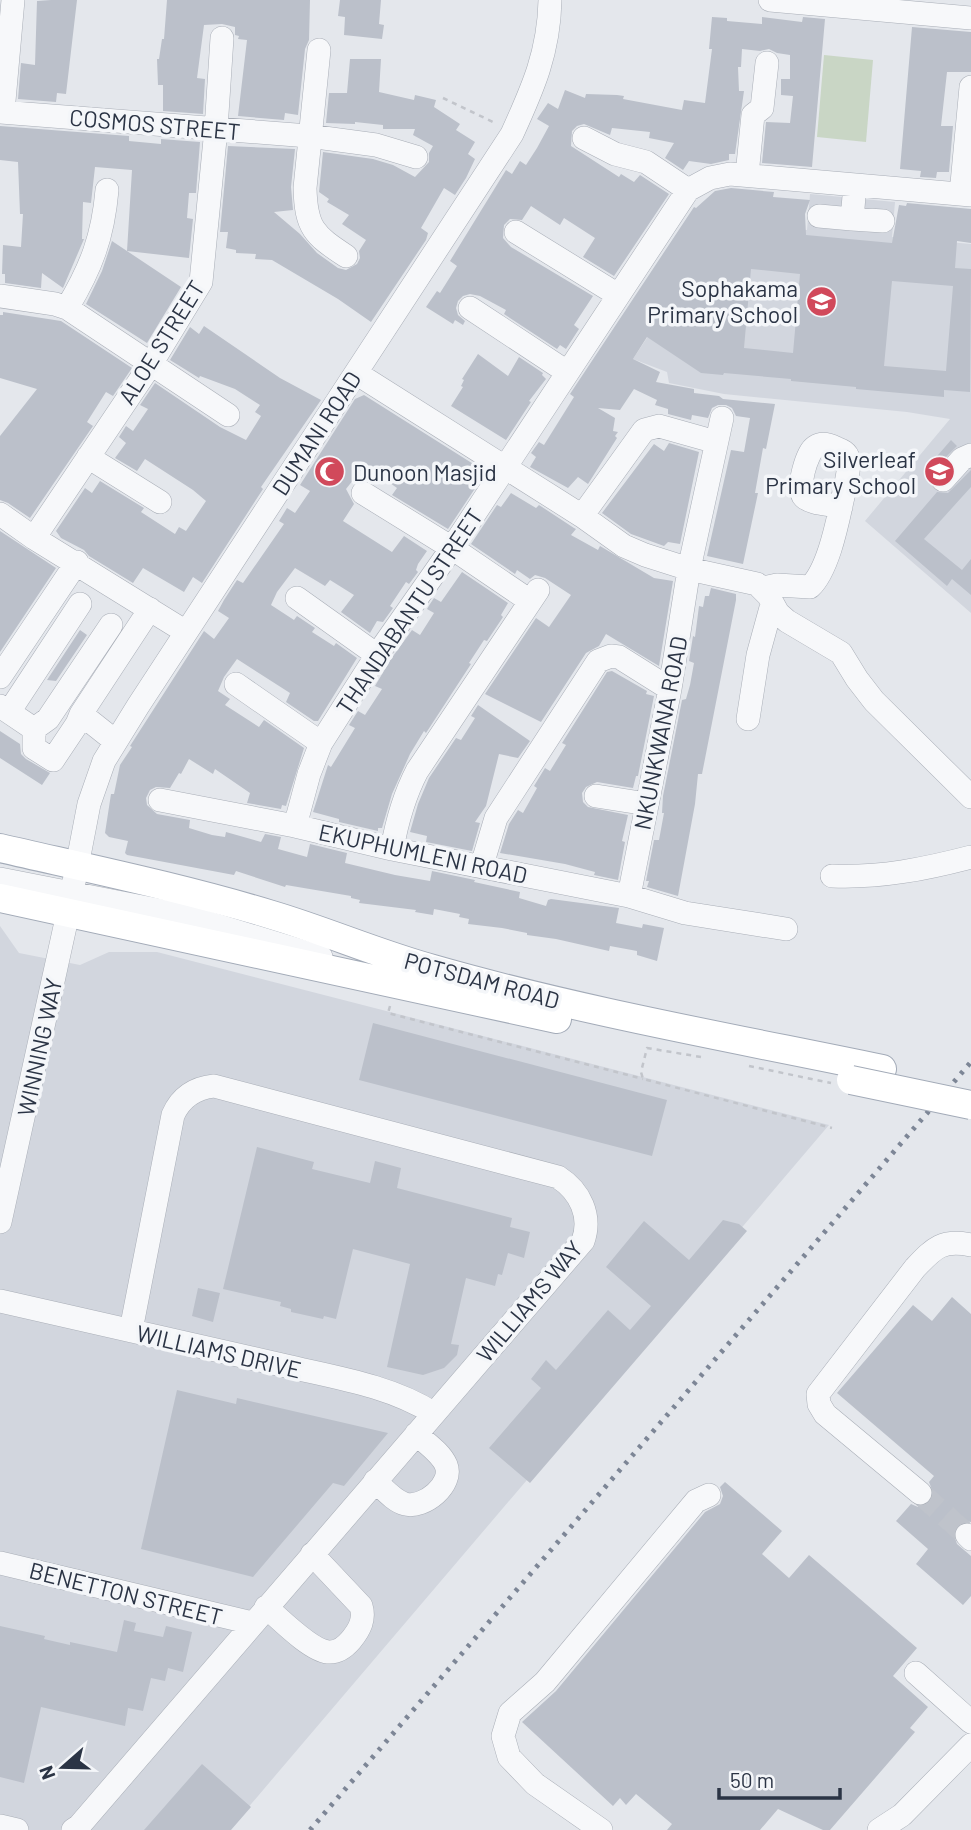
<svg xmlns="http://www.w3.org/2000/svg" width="971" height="1830" viewBox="0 0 971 1830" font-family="Barlow,sans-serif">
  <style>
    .built { fill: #d2d6de }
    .green { fill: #c9d6c5 }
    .building { fill: #bbc0ca; fill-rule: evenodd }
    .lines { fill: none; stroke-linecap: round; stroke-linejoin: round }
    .minor-tunnel { stroke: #bfc3cb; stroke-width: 23; stroke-dasharray: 23 11; stroke-linecap: butt }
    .minor-casing { stroke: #a9aeb7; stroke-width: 24 }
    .major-casing { stroke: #a3abb8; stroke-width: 30 }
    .path { stroke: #c2c5cb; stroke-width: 2.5; stroke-dasharray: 5 5; stroke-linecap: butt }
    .minor { stroke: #f7f8fa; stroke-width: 23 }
    .major { stroke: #fff; stroke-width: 28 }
    .rail { stroke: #7d8696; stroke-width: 5; stroke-dasharray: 3.5 7; stroke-linecap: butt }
    .major-bridge-casing { stroke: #a3abb8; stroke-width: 30; stroke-linecap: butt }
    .major-bridge { stroke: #fff; stroke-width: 28 }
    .labels { text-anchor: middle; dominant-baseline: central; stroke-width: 7; stroke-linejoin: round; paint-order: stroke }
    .street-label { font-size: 23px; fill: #2b3445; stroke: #f4f6f9 }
    .poi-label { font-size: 23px; fill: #2b3445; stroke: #f4f6f9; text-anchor: end }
  </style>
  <rect width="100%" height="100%" fill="#e4e7ec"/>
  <path class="built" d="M810,194L895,202L892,237L971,244V613L865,521L950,419L907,412L724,394L669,383L667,372L633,359L723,223L807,230Z
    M0,926L19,953L80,965L109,952H157L829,1125L229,1830H0Z"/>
  <path class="green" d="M824,55L873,60L866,142L817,137Z"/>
  <path class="building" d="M51,0H77L66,94L57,93L56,102L18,99L21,63L35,65L37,1Z
    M167,0H310L309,40L305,49L298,115L285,113L284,120L238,116L247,40L238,39L239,36L235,35V27L222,24L204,25L197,78L205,79L203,114L163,111V85H158L157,59H159L162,39H164Z
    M340,0H381L379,24L384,25L382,39L344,35L345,17L338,16Z
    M712,17L727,18V21L762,24V17L802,22L803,17L825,19L812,167L762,163L766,122L790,123L793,96L781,95V79H790V55L777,53L769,49L760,51L742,49L741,67H738L739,91H744L735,154H729V160L711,164L689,161L683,170L665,158L674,143L649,138L650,132L612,128L610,135L584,124L577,126L572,131L571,146L619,177L621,174L634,182L640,175L669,194L614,276L583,257L595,238L564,218L560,225L531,206L522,220L510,219L504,225L503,238L511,247L593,296L574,325L579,329L566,349L560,345L557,349L504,314L506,310L480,296L470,294L463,296L458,301L456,308L458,315L465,321L463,325L455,320L453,324L426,307L437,291L440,293L457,266L450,261L506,170L512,174L520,161L526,165L537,148L549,126L537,119L548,103L558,109L565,90L585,98L586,94L617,95L624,96L623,99L682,110L684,100L705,103L712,49H709Z
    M912,27L971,32V72H947L941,126H953L949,172H937L936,178L920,177L921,171L900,169Z
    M350,59H381L379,92L414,100L415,95L436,100L434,107L460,124L456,130L475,142L468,154L475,159L466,178L455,195L444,188L421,228L428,233L426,240L371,322L338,299L272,260L255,259L256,254L236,253V250L226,248L228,232H220L228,146L295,149L291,187L293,210L274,212L300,234L317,253L338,268L346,270L357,264L360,258L359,251L366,240L342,224L349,215L327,202L329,199L319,192L323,152L373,159L393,165L415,177L429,162V153L433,146L413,135L415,129H383V125L355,122V124L326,123L329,93H347Z
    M0,126L129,136V141L161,144V139L200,142L196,193H189L187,218L193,219L189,258L127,251L181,287L147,343L86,304L102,271L112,241L127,251L132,170L95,167L91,203L83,202L82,239H84L63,288L42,273L41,288L5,283V274H2L3,245L21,247L23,214H20L18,162L0,160Z
    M731,188L774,192L773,197L810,200L805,214L806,235L892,243L899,205L906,206L907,203L971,209V243L957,241L955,268L971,269L970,392L944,390V397L856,389V387L791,381V379L724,373L723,375L701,373L647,337L633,359L660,372L656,382L694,389V393L719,396L723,399L775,404L766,449L763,448L755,493H758L743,564L707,556L731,450L744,452L750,418L736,416L732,408L726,405H718L712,408L708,418L692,415L691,420L668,414V409L655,405L657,400L634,389L620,410L598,408L615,418L613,431L618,432L615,436L617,438L588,484L578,477L568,488L530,467L536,457L531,453L539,442L544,445L574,397L570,394L694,207L696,208L715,191ZM751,269L800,274L793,353L744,348ZM892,281L953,286L946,371L884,366Z
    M3,312L61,321L132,368L113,396L106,392L87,422L93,426L30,518L8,503L0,500V436L37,389L0,378V315H3Z
    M204,326L280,378L321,400L261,487L263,489L202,583L193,577L184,592L143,568L133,583L89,556L84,550L61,538L56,531L85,488L92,493L100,481L144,508L141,512L175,534L179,527L186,531L206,501L193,490L145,459L137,471L115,458L126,443L119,437L126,426L133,431L148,409L140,405L155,383L220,427L246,440L261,416L255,412L260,405L235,389L200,376L199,378L170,360L190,327L199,334Z
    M478,354L508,376L519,357L543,373L542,375L546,379L529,401L531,402L506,440L451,406L463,387L461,386L464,380L462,379Z
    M364,395L486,472L448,529L392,495L397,488L365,465L346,489L354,504L343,521L392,552L404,536L427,551L418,564L416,570L418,572L409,584L406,582L390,606L393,608L383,622L377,621L370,633L341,612L354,595L330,580L325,586L295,568L277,592L271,605L294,620L297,616L315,628L312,632L334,646L336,643L357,658L318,721H314L286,702L290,693L237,659L224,677L218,691L230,699L225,705L259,727L264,720L304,748L286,806L282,805L281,809L247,803L250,793L215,769L213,774L189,759L181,774L179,773L170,788L156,787L150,790L146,798L147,805L157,814L190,820L189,828L212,835L225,837L226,832L261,842L265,834L281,837L278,849L307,857L310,844L347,853L345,863L395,875L430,881L432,871L475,880L474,882L520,892L519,898L546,906L548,900L551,899L619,908L616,923L642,928L643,924L664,928L657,961L637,955V951L610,946L609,951L556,939L527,935V933L502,928L468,924L469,919L459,917L460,914L434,909L433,915L415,912L416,910L359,903L360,900L351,898V896L286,885L285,887L236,871L234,875L127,855L125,853L128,841L109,837L105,833L111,794H114L120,765L132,747L130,746L204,631L214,639L229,618L218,611L224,600L237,580L243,583L284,524L279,521L287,508L295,513L310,491L300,485L355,399Z
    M951,440L957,446L937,466L932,462Z
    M669,443L699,452L680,544L668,542L664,546L631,534L602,513L654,444L664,451Z
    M971,470V487L924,539L962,570L971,559V595L952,579L947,586L895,541L937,492L948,493Z
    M511,493L536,508L539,505L574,528L576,529L571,535L598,550L600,546L654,578L673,581L659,666L606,634L599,646L586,653L541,722L485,694L536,618L549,627L571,595L545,578L535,575L530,579L517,570L515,574L471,544L497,505L501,507Z
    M0,531L56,568L0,652Z
    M462,572L508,603L501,615L503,617L487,641L484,640L469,663L471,664L426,733L424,731L410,754L392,794L382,828H378V831L339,822V819L313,812L328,765L331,767L355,728L349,725L358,711L365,715L382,689L375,686L391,659L412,630L420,635L434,613L427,609L430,604L434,598L441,602Z
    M711,588L736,594V600L702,774H698L695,804L678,896L647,887L649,881H646L654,840H659L664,813H662L663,796L682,700L686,699L690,685L694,663L689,661L693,636L695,637L699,606L703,607L705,596H709Z
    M80,630L87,635L56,681L47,680Z
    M612,671L647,691L646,694L654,696L638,776H636L633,788L597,782L586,787L582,793L583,802L588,807L628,815L622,841L625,842L618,880L594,875L595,872L565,864L500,853L509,824L518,810L523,813L537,788L534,786L545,768L550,771L566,745L562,743L607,672Z
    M478,705L530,741L518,758L499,754L486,806L475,822L480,823L472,851L426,842L427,836L410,832L418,804L429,778L456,738L461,740L475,718L471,716Z
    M0,731L20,744L21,754L26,759L50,773L42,785L0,758Z
    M373,1023L667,1100L652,1156L359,1080Z
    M257,1147L314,1162L312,1169L370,1183L375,1161L401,1168L397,1188L512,1218L510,1227L530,1232L524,1258L508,1253L502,1275L498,1274L495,1286L466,1278L451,1344L459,1345L457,1355L444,1368L423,1375L387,1367L410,1264L353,1249L336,1319L324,1316L323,1319L291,1312V1309L280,1306L281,1302L223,1289Z
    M723,1220L739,1224L747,1231L530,1483L489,1448L541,1388L531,1379L546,1360L556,1370L608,1310L630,1330L651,1306L606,1267L644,1221L689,1260Z
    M198,1288L220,1293L213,1322L192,1316Z
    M952,1297L971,1314V1522L964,1521L958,1525L953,1532L957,1544L971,1556V1596L963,1605L916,1564L928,1549L896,1521L911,1504L918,1507L930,1502L934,1495L929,1482L934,1476L837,1393L913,1305L932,1321Z
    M177,1390L236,1404L237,1398L388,1433L344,1486L333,1483L253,1577L141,1549Z
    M725,1482L782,1531L762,1554L789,1578L809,1555L917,1648L893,1676L928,1707L910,1728L915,1732L830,1830H823L778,1809L760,1830H667L672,1824L636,1794L626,1805L620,1798L613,1806L522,1722L556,1691L705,1512L720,1504L723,1496L720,1487Z
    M124,1620L136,1623L134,1631L163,1637L166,1626L192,1632L183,1672L168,1668L165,1681L151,1678L143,1711L128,1708L125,1726L41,1707L24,1783L0,1777V1626L45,1636L44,1639L70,1645V1642L117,1652Z
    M202,1764L251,1807L231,1830H144Z"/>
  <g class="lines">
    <path class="minor-tunnel" d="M920,1493L967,1535"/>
    <defs>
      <path id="minor" d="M770,0L971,18
        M319,50L305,188C306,228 314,235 346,256
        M0,112L309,136L376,145L416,157
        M3,112L13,0
        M584,138L615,154L646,162L688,190
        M747,175L753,115L762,108L767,63
        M855,185L852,219L883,221
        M961,194L971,87
        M819,216L852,219
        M516,232L618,295
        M0,296L55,304L67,308L228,415
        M67,308C91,268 103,237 107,190
        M470,308L567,372
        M356,373L582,516L624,546L645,555L689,569L757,584L768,595L778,613L787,621L841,653L857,679L874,701L971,797
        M88,457L160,502
        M943,480L962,459L971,455
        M363,493L452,548L530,601
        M0,514L34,538L186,632
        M582,516L644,430L659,426L716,442
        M34,538L151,364L201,282L216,129L222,38
        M763,588L777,585L810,587C827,571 836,529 841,506C843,495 851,468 848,458C847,452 841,450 836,448C830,445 822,442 815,447C807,452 796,489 804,497C811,504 831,504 841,507
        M297,598L377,655
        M0,677L77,562
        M236,684L321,743
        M0,706L34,729V748L53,760L77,724L81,714
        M9,712L80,604
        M748,719L758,655L772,604
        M34,729L48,719L111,625
        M115,741L81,714L150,609
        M596,796L647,804
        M160,800L295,826L392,849L629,896L685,913L786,929
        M295,826L309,774L321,743L377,655L452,548L688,190L710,178L730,174L971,195
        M392,849C397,821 404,796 417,771L538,590
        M482,865L496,818L598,661L611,656L619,657L670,689
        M832,876C880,878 925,869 971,857
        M0,879L183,915L321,957
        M629,896L670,689L689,569L722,418
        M0,1222L68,913L89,804L104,761L138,706L512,134C533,88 549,52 550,0
        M0,1301C94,1322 188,1343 282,1365C332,1377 389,1385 433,1413
        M375,1481C384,1489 394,1501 405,1504C424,1509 454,1484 446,1465C441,1453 426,1443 416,1434
        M920,1493L825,1414L819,1404L818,1394L915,1268C934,1248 942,1239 971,1245
        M967,1535L971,1539
        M0,1563L252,1623
        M266,1607C280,1619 310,1650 328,1652C338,1653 345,1647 351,1640C360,1629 365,1619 361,1606L312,1554
        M916,1673L971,1722
        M0,1826L17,1830
        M73,1830L79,1826L583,1241C592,1216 580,1191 558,1177L214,1086C195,1088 181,1097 173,1115L131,1330
        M601,1830L535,1784L509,1757L503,1736L510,1713L545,1682L696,1501L709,1495
        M879,1830L902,1815L971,1745"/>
      <path id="major" d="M0,848C91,869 183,888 272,915C326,931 378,954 433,969C580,1011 732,1038 882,1069
        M0,898L557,1019"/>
    </defs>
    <use href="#minor" class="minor-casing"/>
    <use href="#major" class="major-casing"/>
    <path class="path" d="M443,98L495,123
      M390,1006L388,1013L643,1079
      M701,1057L647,1048L641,1072L643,1079L832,1128
      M749,1066L831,1083"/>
    <use href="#minor" class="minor"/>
    <use href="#major" class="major"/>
    <path class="rail" d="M310,1830L971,1062"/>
    <defs>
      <path id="major-bridge" d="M851,1080L971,1105"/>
    </defs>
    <use href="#major-bridge" class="major-bridge-casing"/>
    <use href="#major-bridge" class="major-bridge"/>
  </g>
  <defs>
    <symbol id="school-disc" viewBox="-11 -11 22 22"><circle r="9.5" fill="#d1495b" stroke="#f4f6f9"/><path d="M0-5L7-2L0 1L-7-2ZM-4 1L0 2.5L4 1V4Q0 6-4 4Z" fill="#fff"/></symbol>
    <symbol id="mosque-disc" viewBox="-11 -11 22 22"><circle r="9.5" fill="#d1495b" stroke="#f4f6f9"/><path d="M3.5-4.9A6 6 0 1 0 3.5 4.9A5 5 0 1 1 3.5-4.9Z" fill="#fff"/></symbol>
  </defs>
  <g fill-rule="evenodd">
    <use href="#school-disc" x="804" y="284" width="35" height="35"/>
    <use href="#mosque-disc" x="312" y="454" width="35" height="35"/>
    <use href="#school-disc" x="922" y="454" width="35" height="35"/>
  </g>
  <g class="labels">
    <g class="street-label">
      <text transform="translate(155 124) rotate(5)">COSMOS STREET</text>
      <text transform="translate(161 342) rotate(-58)">ALOE STREET</text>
      <text transform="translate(316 433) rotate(-57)">DUMANI ROAD</text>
      <text transform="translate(409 611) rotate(-56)">THANDABANTU STREET</text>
      <text transform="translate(660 733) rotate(-79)">NKUNKWANA ROAD</text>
      <text transform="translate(423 853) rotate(12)">EKUPHUMLENI ROAD</text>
      <text transform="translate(482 980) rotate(15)">POTSDAM ROAD</text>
      <text transform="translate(39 1047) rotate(-78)">WINNING WAY</text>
      <text transform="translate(529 1301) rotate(-50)">WILLIAMS WAY</text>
      <text transform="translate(219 1351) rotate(13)">WILLIAMS DRIVE</text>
      <text transform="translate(126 1593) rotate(14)">BENETTON STREET</text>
    </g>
    <g class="poi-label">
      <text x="798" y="288">Sophakama<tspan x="798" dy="26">Primary School</tspan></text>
      <text x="916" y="459">Silverleaf<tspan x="916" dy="26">Primary School</tspan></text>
      <text x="353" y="472" text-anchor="start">Dunoon Masjid</text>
    </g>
  </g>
  <g transform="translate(63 1767) rotate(250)" stroke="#f4f6f9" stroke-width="5" paint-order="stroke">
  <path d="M0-5L12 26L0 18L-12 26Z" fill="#2b3445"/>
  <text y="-10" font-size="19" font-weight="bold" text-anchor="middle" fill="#2b3445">N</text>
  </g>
  <path d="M719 1788v10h121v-10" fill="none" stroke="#2b3445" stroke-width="3.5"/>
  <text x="730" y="1788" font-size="21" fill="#2b3445" stroke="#f4f6f9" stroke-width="5" paint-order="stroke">50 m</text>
</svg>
